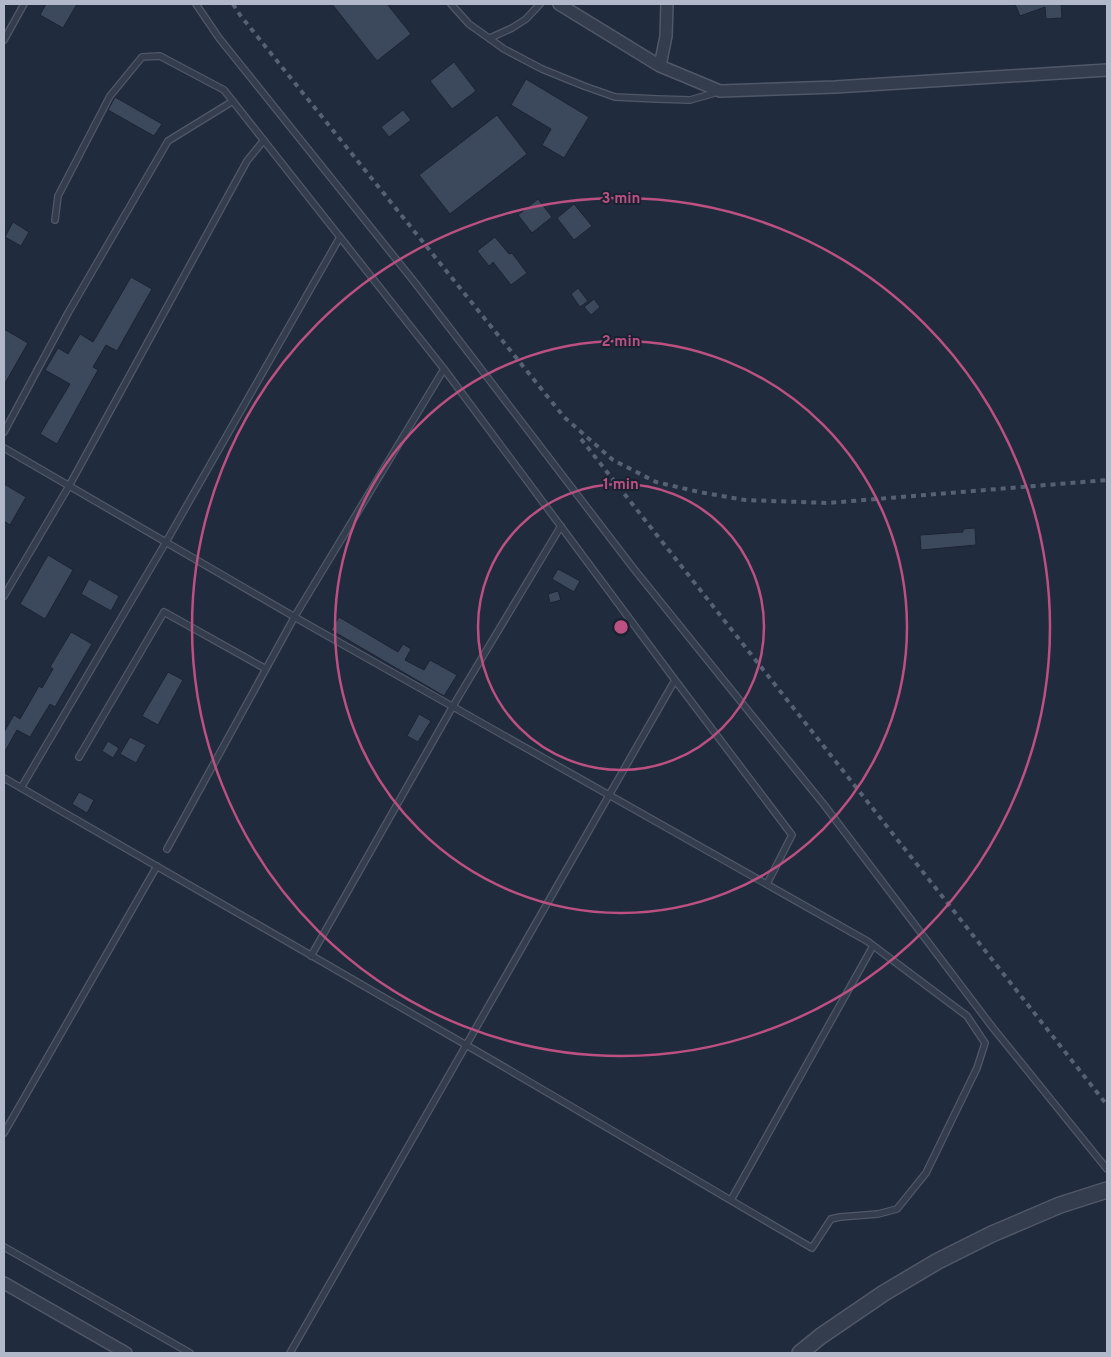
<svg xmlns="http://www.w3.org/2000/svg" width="1111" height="1357" viewBox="0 0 1111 1357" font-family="Overpass,sans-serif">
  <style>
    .building { fill: #3c495d; stroke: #1c2434 }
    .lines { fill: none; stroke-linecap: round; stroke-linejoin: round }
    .service-casing { stroke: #505868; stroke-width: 8 }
    .minor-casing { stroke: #505868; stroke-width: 14 }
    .tertiary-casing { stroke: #505868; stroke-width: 18 }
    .service { stroke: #343d4d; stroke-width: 5.5 }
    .minor { stroke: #343d4d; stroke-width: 11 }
    .tertiary { stroke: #343d4d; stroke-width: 15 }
    .rail { stroke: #566175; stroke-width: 4; stroke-dasharray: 5 5; stroke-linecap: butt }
    .ring { fill: none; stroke: #bc5082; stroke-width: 2.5 }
    .centre { fill: #bc5082; stroke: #1a2232; stroke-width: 2.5 }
    .ring-label { font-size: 15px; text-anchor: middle; font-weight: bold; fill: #bc5082; stroke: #1a2232; stroke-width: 4; stroke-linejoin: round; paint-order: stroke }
  </style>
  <rect width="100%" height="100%" fill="#202b3d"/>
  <path class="building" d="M46,4H77L63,28L40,15Z
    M332,4H387L411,34L377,61Z
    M1015,4H1061L1062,18L1046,19L1045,7L1020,16Z
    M454,62L476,91L452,109L430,81Z
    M526,79L589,117L564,158L542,145L551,129L511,105Z
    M115,97L162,124L154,136L108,110Z
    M403,110L411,120L389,137L381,127Z
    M497,115L527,154L450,214L419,175Z
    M538,199L552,217L532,233L518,215Z
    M574,204L592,226L574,240L557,218Z
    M13,222L29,232L21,246L5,237Z
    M495,237L509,254L512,253L527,273L511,285L493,262L489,266L477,251Z
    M131,277L152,289L117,351L106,345L93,367L98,370L57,444L40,434L70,384L45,370L58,348L68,354L80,334L93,342Z
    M578,288L588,301L580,307L571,294Z
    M594,299L600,307L591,315L584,307Z
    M4,329L28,343L4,385Z
    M4,484L26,497L10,525L4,521Z
    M975,528L976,545L921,550L920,535L963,532V529Z
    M48,555L73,570L45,619L20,604Z
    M558,569L580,581L574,592L552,579Z
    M89,579L119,596L111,611L81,594Z
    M558,591L561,600L550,603L548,594Z
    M339,617L398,652L403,644L411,649L405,660L424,670L430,660L457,675L444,696L331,630Z
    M71,632L92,644L55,707L50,704L30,737L17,730L4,753V732L14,715L20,719L39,686L42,688L53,669L50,667Z
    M168,672L183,680L158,725L142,716Z
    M419,714L431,721L418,742L407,736Z
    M130,737L146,745L136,763L120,754Z
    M108,741L119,748L113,758L102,751Z
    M79,792L94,800L87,813L72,804Z"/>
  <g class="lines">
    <defs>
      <path id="service" d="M196,4L219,38L416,284L634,569L825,806L993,1028L1107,1169
        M451,4L469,24L504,49L542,69L584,86L615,97L657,99L690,100L718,92
        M490,38L512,28L526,19L540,4
        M4,40L24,4
        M55,220L58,196L110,96L142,57L160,56L224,90L444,369L675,680L290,1353
        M4,432L68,313L168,141L233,101
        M4,448L305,623L867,941L967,1016L985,1043L977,1068L926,1173L897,1209L878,1214L840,1217L831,1219L812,1248L499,1064L4,778
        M4,596L69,486L247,161L264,140
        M675,680L792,835L767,884
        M79,757L164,612L266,669
        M21,788L166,542L340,237
        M167,849L295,616L444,369
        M311,956L453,706L561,526
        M4,1133L157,866
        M731,1200L873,946
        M4,1247L190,1353"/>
      <path id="minor" d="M559,4L660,66L720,91L835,87L1107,70
        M660,66L666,36L667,4
        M4,1283L126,1353"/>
      <path id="tertiary" d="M800,1353L821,1336L884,1293L938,1261L992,1234L1060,1205L1107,1190"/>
    </defs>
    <use href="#service" class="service-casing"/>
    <use href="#minor" class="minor-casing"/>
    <use href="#tertiary" class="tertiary-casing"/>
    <use href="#service" class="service"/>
    <use href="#minor" class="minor"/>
    <use href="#tertiary" class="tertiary"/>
    <path class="rail" d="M233,4L240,15L564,417L613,460L656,482L699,492L745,500L828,503L1107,480
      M581,439L1107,1105"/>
  </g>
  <g class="ring">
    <circle cx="621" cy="627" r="143"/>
    <circle cx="621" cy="627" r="286"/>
    <circle cx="621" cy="627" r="429"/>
  </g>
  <circle cx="621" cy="627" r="8" class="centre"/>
  <g class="ring-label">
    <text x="621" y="203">3 min</text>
    <text x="621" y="346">2 min</text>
    <text x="621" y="489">1 min</text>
  </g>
  <rect width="1111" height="1357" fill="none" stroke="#b0b8c9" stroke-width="10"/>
</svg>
